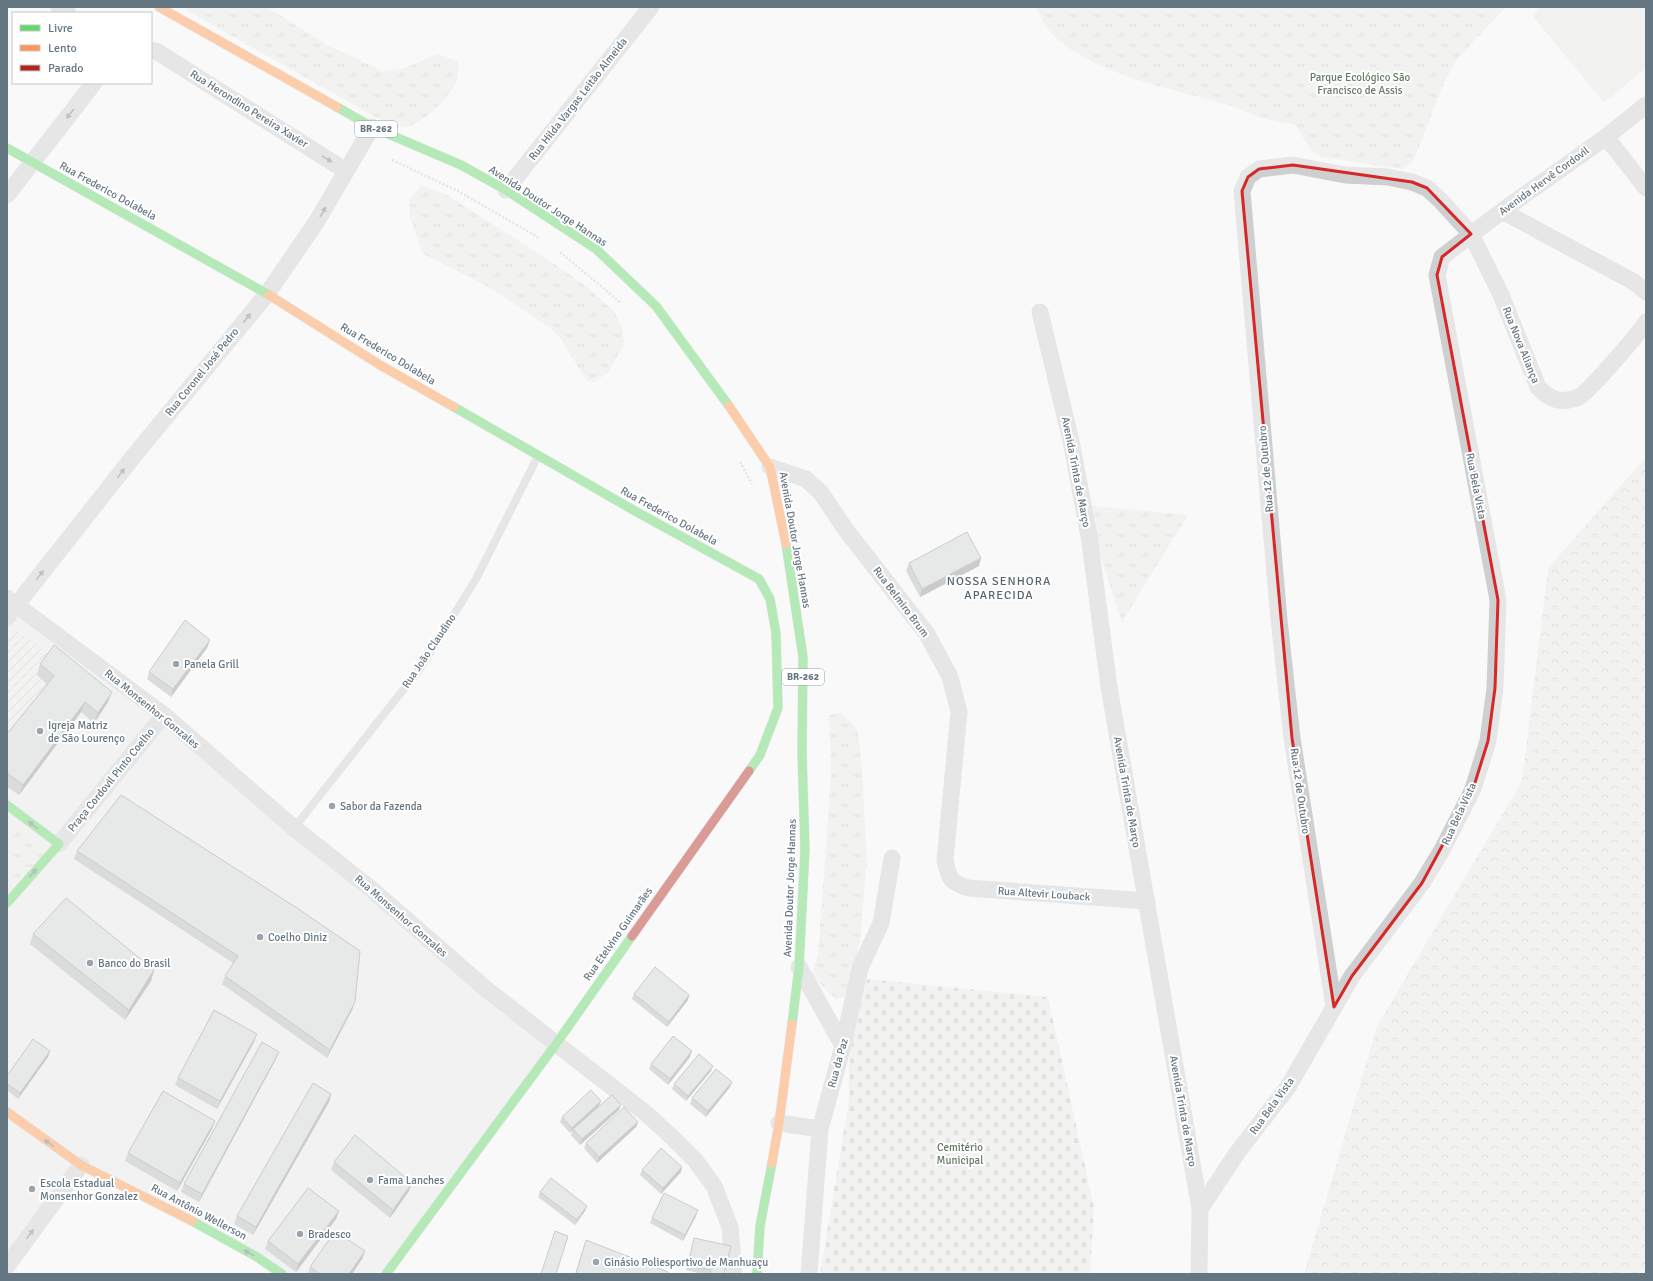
<svg xmlns="http://www.w3.org/2000/svg" width="1653" height="1281" viewBox="0 0 1653 1281" font-family="Signika,sans-serif">
  <style>
    .built { fill: #e8e9e9 }
    .grass { fill: url(#grass-tufts) }
    .forest { fill: url(#forest-crowns) }
    .cemetery { fill: url(#cemetery-stones) }
    .garden { fill: url(#garden-furrows) }
    .pitch { fill: #e8ebe6 }
    .lines { fill: none; stroke-linecap: round; stroke-linejoin: round }
    .fast-casing { stroke: #d5d6d7; stroke-width: 10 }
    .slow-casing { stroke: #d5d6d7; stroke-width: 10 }
    .jam-casing { stroke: #d5d6d7; stroke-width: 10 }
    .path { stroke: #cbcccd; stroke-width: 2.5; stroke-dasharray: 2 2; stroke-linecap: butt }
    .lane { stroke: #cecfd0; stroke-width: 8 }
    .street { stroke: #cecfd0; stroke-width: 17 }
    .fast { stroke: #63d668; stroke-width: 9 }
    .slow { stroke: #ff974d; stroke-width: 9 }
    .jam { stroke: #b3261e; stroke-width: 9 }
    .wall { fill: #b3b5b5 }
    .shaded-wall { fill: #929394 }
    .building { fill: #d0d2d3; stroke: #929394 }
    .oneway { fill: #707f8b }
    .oneway2 { fill: #657683 }
    .marked { fill: none; stroke: #d62828; stroke-width: 3; stroke-linejoin: round }
    .poi-dot { fill: #99a4ac; stroke: #fff; stroke-width: 1.5 }
    .labels { text-anchor: middle; dominant-baseline: central; stroke-width: 4; stroke-linejoin: round; paint-order: stroke }
    .shield { fill: #fff; stroke: #939fa8; stroke-width: 1 }
    .shield-label { font-size: 10px; font-weight: bold; fill: #657683 }
    .park-label { font-size: 11px; fill: #687a64; stroke: #fff }
    .street-label { font-size: 11px; fill: #657683; stroke: #fff }
    .poi-label { font-size: 11px; fill: #657683; stroke: #fff; text-anchor: start }
    .neighbourhood-label { font-size: 12px; letter-spacing: 1px; fill: #57646e; stroke: #fff }
  </style>
  <defs>
    <pattern id="grass-tufts" width="24" height="20" patternUnits="userSpaceOnUse"><rect width="24" height="20" fill="#e8ebe6"/><path d="M3 7l-1-3M5 7V3M7 7l1-3M15 17l-1-3M17 17v-4M19 17l1-3" fill="none" stroke="#c0c3c0"/></pattern>
    <pattern id="forest-crowns" width="20" height="18" patternUnits="userSpaceOnUse"><rect width="20" height="18" fill="#e8ebe6"/><path d="M2 6a3 3 0 1 1 6 0M12 15a3 3 0 1 1 6 0" fill="none" stroke="#c0c3c0"/></pattern>
    <pattern id="cemetery-stones" width="16" height="16" patternUnits="userSpaceOnUse"><rect width="16" height="16" fill="#e8ebe6"/><path d="M2 7V4a2 2 0 0 1 4 0v3zM10 15v-3a2 2 0 0 1 4 0v3z" fill="#c0c3c0"/></pattern>
    <pattern id="garden-furrows" width="10" height="10" patternUnits="userSpaceOnUse"><rect width="10" height="10" fill="#e8ebe6"/><path d="M-1 1l2-2M0 10L10 0M9 11l2-2" fill="none" stroke="#c0c3c0"/></pattern>
  </defs>
  <rect width="100%" height="100%" fill="#f9f9f9"/>
  <path class="built" d="M7,598L556,1044L386,1274H282L81,1165L7,1266Z"/>
  <path class="grass" d="M186,7H267L326,44L382,71L403,69L437,54L458,61C458,66 459,72 458,77C453,95 422,126 404,127C395,128 383,120 375,117L186,10Z
    M1037,7H1506L1457,59L1443,85L1413,162L1401,169L1321,157L1312,152L1295,125C1283,122 1271,121 1259,117C1248,113 1237,107 1225,104C1174,89 1051,67 1037,7Z
    M421,185L447,195L544,257L582,283L614,311L622,328L624,344L609,372L594,382L587,381L559,336L546,325L489,287L423,254L410,217L409,200Z
    M1083,505L1188,515L1122,622Z
    M842,713L858,731L862,770L867,861L860,942L846,997L835,999L812,975L818,953L824,874L831,772L829,715Z
    M7,811L33,833L49,855L7,903Z"/>
  <path class="forest" d="M1646,457V1274H1304L1377,1026L1522,781L1548,568Z"/>
  <path class="cemetery" d="M867,979L1048,997L1094,1207L1090,1274H820L849,1100V1053Z"/>
  <path class="garden" d="M13,628L50,655V687L7,739V636Z"/>
  <path class="pitch" d="M1541,7H1646V68L1604,103L1532,15Z"/>
  <g class="lines">
    <defs>
      <path id="fast" d="M337,107L372,127L461,165L506,190L596,249L656,306L729,406
        M7,148L269,295
        M454,407L635,511L759,579L770,599L776,633L778,708L760,755L749,771
        M786,544L803,657L802,754L805,849L799,967L792,1024
        M7,805L59,844L7,903
        M192,1221L257,1257L282,1274
        M386,1274L556,1044L632,936
        M757,1274L760,1226L772,1163"/>
      <path id="slow" d="M159,7L337,107
        M269,295L380,365L454,407
        M729,406L770,467L786,544
        M7,1112L81,1165L192,1221
        M772,1163L779,1123L792,1024"/>
      <path id="jam" d="M632,936L749,771"/>
    </defs>
    <use href="#fast" class="fast-casing"/>
    <use href="#slow" class="slow-casing"/>
    <use href="#jam" class="jam-casing"/>
    <path class="path" d="M392,160L458,191L539,238
      M560,252L621,303
      M740,462L752,484"/>
    <path class="lane" d="M294,828L422,666L476,579L538,456"/>
    <path class="street" d="M59,7L68,13
      M151,50L156,51L346,171
      M1606,137L1646,188
      M506,190L651,7
      M7,195L94,83
      M1502,211L1634,282L1646,292
      M1040,312L1071,441L1089,536L1109,687L1200,1209L1199,1274
      M770,467L806,479L821,493L846,530L927,634L950,677L959,712L945,860C949,879 950,882 968,888L1147,901
      M7,598L164,715L294,828L370,888L486,989L648,1115L675,1140L695,1160L714,1186L730,1227L734,1274
      M7,617L133,457L267,294L317,221L372,127
      M59,844L164,715
      M799,967L843,1046
      M1334,1007L1292,738L1279,620L1242,191L1248,177L1259,169L1293,165L1345,175L1388,177L1412,182L1427,188L1441,201L1471,234L1501,295L1538,387C1550,400 1561,404 1579,397C1586,395 1642,330 1646,322
      M779,1123L820,1129
      M1200,1209L1237,1153L1288,1087L1352,976L1422,883L1442,850L1473,789L1488,741L1495,688L1498,600L1437,275L1442,257L1502,211L1606,137L1646,105
      M7,1266L81,1165
      M809,1274L820,1129L843,1046L860,968L881,923L892,858"/>
    <use href="#fast" class="fast"/>
    <use href="#slow" class="slow"/>
    <use href="#jam" class="jam"/>
  </g>
  <path class="wall" d="M909,563L979,566L920,597L906,571Z
    M210,640L207,648L171,697L147,679L149,672Z
    M40,664L108,702L94,723L81,712L19,795L7,787V734L47,684L37,675Z
    M77,851L355,1002L352,1010L327,1058L222,984L225,976L233,963L74,859Z
    M33,934L154,970L151,981L125,1020L30,944Z
    M634,994L689,995L688,1000L667,1027L632,999Z
    M254,1042L217,1109L175,1085L178,1078Z
    M48,1057L18,1099L7,1090V1076Z
    M690,1057L668,1085L649,1069L651,1064Z
    M276,1059L199,1202L181,1192L184,1184Z
    M711,1071L686,1101L672,1089L674,1084Z
    M730,1087L706,1117L690,1104L692,1098Z
    M331,1094L329,1102L253,1235L234,1224L237,1216Z
    M599,1106L587,1117L619,1110L580,1145L571,1135L573,1131L570,1133L560,1122L562,1117Z
    M215,1121L212,1129L177,1191L125,1161L128,1153Z
    M638,1122L636,1127L597,1163L584,1148L586,1143Z
    M334,1162L409,1191L390,1218L331,1170Z
    M682,1167L681,1172L661,1194L640,1175L642,1170Z
    M540,1192L585,1211L575,1225L538,1197Z
    M339,1211L336,1219L296,1272L265,1249L268,1241Z
    M696,1216L683,1241L650,1223L652,1218Z
    M694,1238L724,1274H702L686,1270L693,1243Z
    M586,1240L668,1274H575Z
    M365,1251L362,1259L352,1274H308L310,1267Z"/>
  <path class="shaded-wall" d="M981,558L979,566L920,597L922,589Z
    M210,640L207,648L171,697L173,689Z
    M112,692L108,702L94,723L98,713Z
    M85,702L81,712L19,795L23,785Z
    M154,970L151,981L125,1020L129,1010Z
    M689,995L688,1000L667,1027L669,1022Z
    M355,1002L352,1010L327,1058L330,1050Z
    M257,1034L254,1042L217,1109L220,1101Z
    M50,1051L48,1057L18,1099L20,1093Z
    M692,1051L690,1057L668,1085L670,1079Z
    M279,1052L276,1059L199,1202L202,1194Z
    M713,1066L711,1071L686,1101L688,1096Z
    M732,1082L730,1087L706,1117L708,1111Z
    M331,1094L329,1102L253,1235L256,1227Z
    M601,1101L599,1106L573,1130V1129L570,1133L572,1128Z
    M621,1105L619,1110L580,1145L582,1139Z
    M215,1121L212,1129L177,1191L180,1183Z
    M638,1122L636,1127L597,1163L599,1157Z
    M682,1167L681,1172L661,1194L663,1188Z
    M412,1183L409,1191L390,1218L393,1210Z
    M587,1206L585,1211L575,1225L577,1220Z
    M698,1210L696,1216L683,1241L685,1235Z
    M339,1211L336,1219L296,1272L298,1264Z
    M365,1251L362,1259L352,1274H349Z"/>
  <path class="building" d="M967,532L981,558L922,589L909,563Z
    M185,620L210,640L173,689L149,672Z
    M54,645L112,692L98,713L85,702L23,785L7,773V734L54,676L40,664Z
    M121,795L297,908L360,951L355,1002L330,1050L225,976L238,956L77,851Z
    M66,898L154,970L129,1010L33,934Z
    M655,967L689,995L669,1022L634,994Z
    M214,1010L257,1034L220,1101L178,1078Z
    M673,1036L692,1051L670,1079L651,1064Z
    M33,1039L50,1051L20,1093L7,1084V1076Z
    M262,1042L279,1052L202,1194L184,1184Z
    M699,1054L713,1066L688,1096L674,1084Z
    M716,1069L732,1082L708,1111L692,1098Z
    M313,1083L331,1094L256,1227L237,1216Z
    M591,1090L601,1101L572,1128L562,1117Z
    M163,1091L215,1121L180,1183L128,1153Z
    M612,1095L621,1105L582,1139L573,1129Z
    M624,1107L638,1122L599,1157L586,1143Z
    M355,1135L412,1183L393,1210L334,1162Z
    M661,1148L682,1167L663,1188L642,1170Z
    M551,1178L587,1206L577,1220L540,1192Z
    M308,1188L339,1211L298,1264L268,1241Z
    M664,1193L698,1210L685,1235L652,1218Z
    M335,1231L365,1251L349,1274H320L310,1267Z
    M555,1231L568,1236L556,1274H541Z
    M694,1238L731,1246L724,1274H710L711,1270L688,1265Z
    M586,1240L668,1272V1274H576Z"/>
  <defs><path id="oneway-solid" d="M-6-.8H1V-3.2L6.5 0L1 3.2V.8H-6Z"/></defs>
  <g class="oneway">
    <use href="#oneway-solid" transform="translate(70 114) rotate(128)"/>
    <use href="#oneway-solid" transform="translate(327 159) rotate(32)"/>
    <use href="#oneway-solid" transform="translate(323 212) rotate(-60)"/>
    <use href="#oneway-solid" transform="translate(247 318) rotate(-51)"/>
    <use href="#oneway-solid" transform="translate(121 473) rotate(-52)"/>
    <use href="#oneway-solid" transform="translate(40 575) rotate(-52)"/>
    <use href="#oneway-solid" transform="translate(30 1234) rotate(-54)"/>
  </g>
  <g class="oneway2">
    <use href="#oneway-solid" transform="translate(33 825) rotate(-143)"/>
    <use href="#oneway-solid" transform="translate(33 873) rotate(-49)"/>
    <use href="#oneway-solid" transform="translate(49 1143) rotate(-144)"/>
    <use href="#oneway-solid" transform="translate(249 1253) rotate(-151)"/>
  </g>
  <path d="M0 0H1653V1281H0ZM1293,165L1412,182L1427,188L1471,234L1442,257L1437,275L1498,600L1495,688L1488,741L1473,789L1422,883L1352,976L1334,1007L1292,738L1242,191L1248,177L1259,169Z" fill="#f9f9f9" fill-opacity=".55" fill-rule="evenodd"/>
  <path class="marked" d="M1293,165L1412,182L1427,188L1471,234L1442,257L1437,275L1498,600L1495,688L1488,741L1473,789L1422,883L1352,976L1334,1007L1292,738L1242,191L1248,177L1259,169Z"/>
  <g class="poi-dot">
    <circle cx="176" cy="664" r="4"/>
    <circle cx="40" cy="731" r="4"/>
    <circle cx="332" cy="806" r="4"/>
    <circle cx="260" cy="937" r="4"/>
    <circle cx="90" cy="963" r="4"/>
    <circle cx="370" cy="1180" r="4"/>
    <circle cx="32" cy="1189" r="4"/>
    <circle cx="300" cy="1234" r="4"/>
    <circle cx="596" cy="1262" r="4"/>
  </g>
  <g class="labels">
    <g class="shield">
      <rect x="355" y="121" width="42" height="16" rx="3"/>
      <rect x="782" y="669" width="42" height="16" rx="3"/>
    </g>
    <g class="shield-label">
      <text x="376" y="129">BR-262</text>
      <text x="803" y="677">BR-262</text>
    </g>
    <g class="park-label">
      <text x="1360" y="77">Parque Ecológico São<tspan x="1360" dy="13">Francisco de Assis</tspan></text>
      <text x="960" y="1147">Cemitério<tspan x="960" dy="13">Municipal</tspan></text>
    </g>
    <g class="street-label">
      <text transform="translate(578 99) rotate(-52)">Rua Hilda Vargas Leitão Almeida</text>
      <text transform="translate(249 109) rotate(32)">Rua Herondino Pereira Xavier</text>
      <text transform="translate(1544 181) rotate(-36)">Avenida Hervê Cordovil</text>
      <text transform="translate(108 191) rotate(29)">Rua Frederico Dolabela</text>
      <text transform="translate(548 206) rotate(33)">Avenida Doutor Jorge Hannas</text>
      <text transform="translate(1521 345) rotate(68)">Rua Nova Aliança</text>
      <text transform="translate(388 354) rotate(31)">Rua Frederico Dolabela</text>
      <text transform="translate(202 372) rotate(-51)">Rua Coronel José Pedro</text>
      <text transform="translate(1266 469) rotate(-95)">Rua 12 de Outubro</text>
      <text transform="translate(1076 472) rotate(79)">Avenida Trinta de Março</text>
      <text transform="translate(1476 486) rotate(79)">Rua Bela Vista</text>
      <text transform="translate(669 516) rotate(29)">Rua Frederico Dolabela</text>
      <text transform="translate(795 540) rotate(80)">Avenida Doutor Jorge Hannas</text>
      <text transform="translate(901 602) rotate(53)">Rua Belmiro Brum</text>
      <text transform="translate(429 651) rotate(-56)">Rua João Claudino</text>
      <text transform="translate(152 709) rotate(39)">Rua Monsenhor Gonzales</text>
      <text transform="translate(111 780) rotate(-51)">Praça Cordovil Pinto Coelho</text>
      <text transform="translate(1300 791) rotate(82)">Rua 12 de Outubro</text>
      <text transform="translate(1127 792) rotate(80)">Avenida Trinta de Março</text>
      <text transform="translate(1459 814) rotate(-65)">Rua Bela Vista</text>
      <text transform="translate(790 888) rotate(-88)">Avenida Doutor Jorge Hannas</text>
      <text transform="translate(1044 894) rotate(4)">Rua Altevir Louback</text>
      <text transform="translate(401 916) rotate(41)">Rua Monsenhor Gonzales</text>
      <text transform="translate(618 934) rotate(-55)">Rua Etelvino Guimarães</text>
      <text transform="translate(838 1063) rotate(-75)">Rua da Paz</text>
      <text transform="translate(1272 1106) rotate(-54)">Rua Bela Vista</text>
      <text transform="translate(1183 1111) rotate(80)">Avenida Trinta de Março</text>
      <text transform="translate(199 1212) rotate(28)">Rua Antônio Wellerson</text>
    </g>
    <g class="poi-label">
      <text x="184" y="664">Panela Grill</text>
      <text x="48" y="725">Igreja Matriz<tspan x="48" dy="13">de São Lourenço</tspan></text>
      <text x="340" y="806">Sabor da Fazenda</text>
      <text x="268" y="937">Coelho Diniz</text>
      <text x="98" y="963">Banco do Brasil</text>
      <text x="378" y="1180">Fama Lanches</text>
      <text x="40" y="1183">Escola Estadual<tspan x="40" dy="13">Monsenhor Gonzalez</tspan></text>
      <text x="308" y="1234">Bradesco</text>
      <text x="604" y="1262">Ginásio Poliesportivo de Manhuaçu</text>
    </g>
    <g class="neighbourhood-label">
      <text x="999" y="581">NOSSA SENHORA<tspan x="999" dy="14">APARECIDA</tspan></text>
    </g>
  </g>
  <rect width="1653" height="1281" fill="none" stroke="#657683" stroke-width="16"/>
  <rect x="12" y="12" width="140" height="72" fill="#ffffff" stroke="#c1c8cd"/>
  <rect x="20" y="25" width="20" height="6" fill="#63d668" stroke="#c1c8cd"/>
  <text x="48" y="32" font-size="12" fill="#657683">Livre</text>
  <rect x="20" y="45" width="20" height="6" fill="#ff974d" stroke="#c1c8cd"/>
  <text x="48" y="52" font-size="12" fill="#657683">Lento</text>
  <rect x="20" y="65" width="20" height="6" fill="#b3261e" stroke="#c1c8cd"/>
  <text x="48" y="72" font-size="12" fill="#657683">Parado</text>
</svg>
